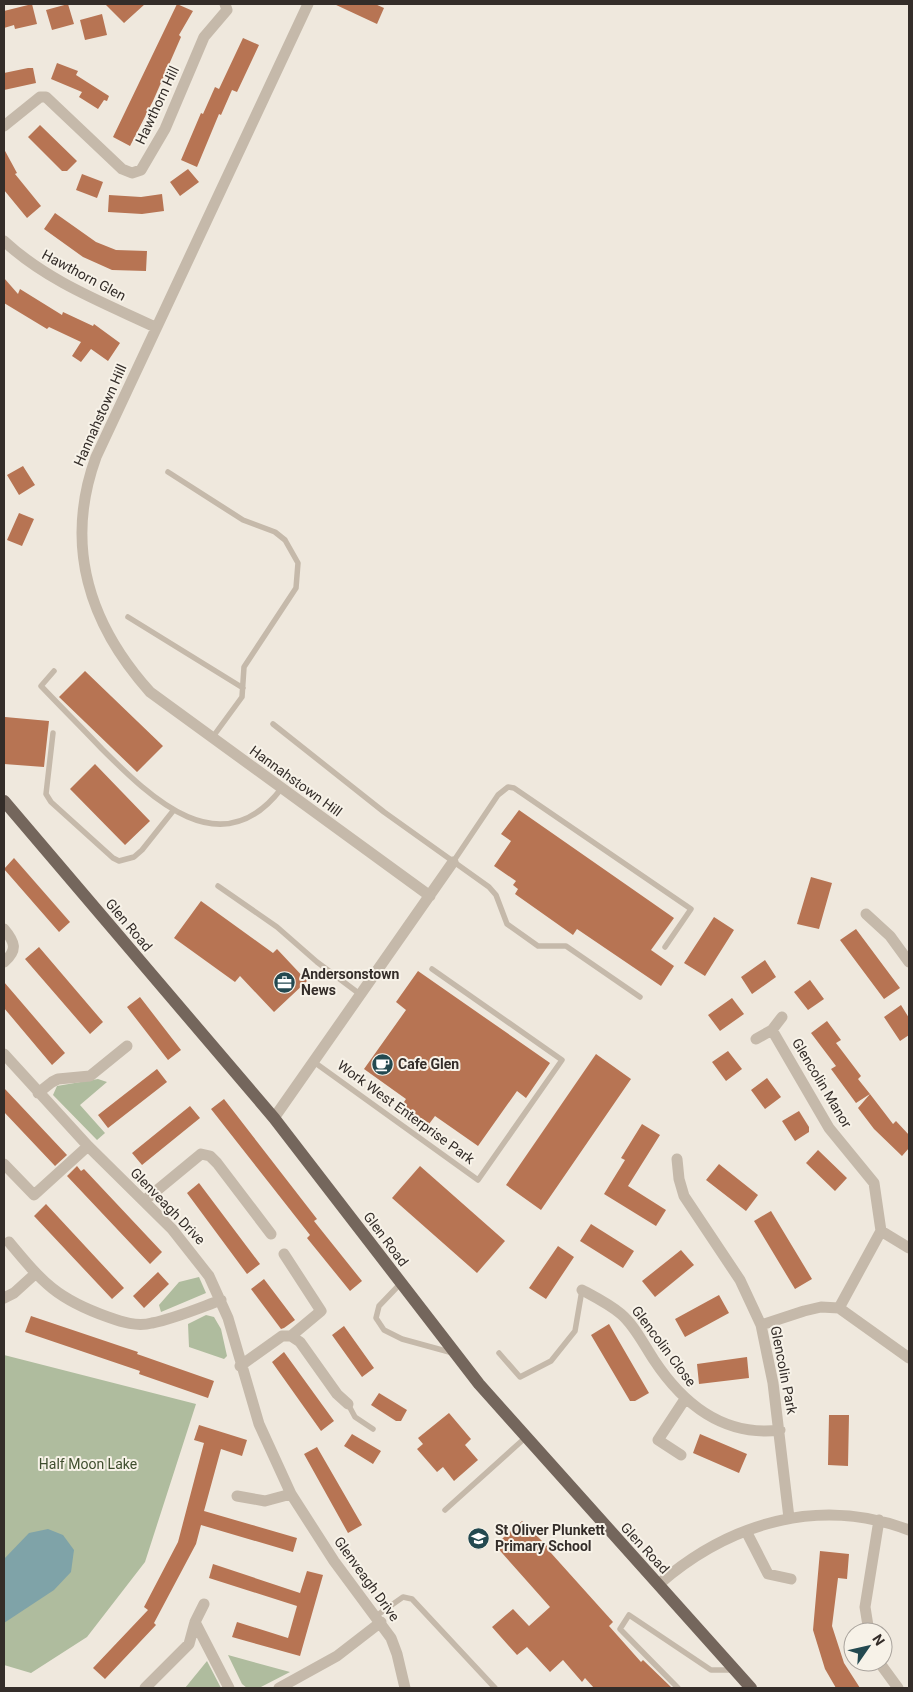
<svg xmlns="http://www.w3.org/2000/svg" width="913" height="1692" viewBox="0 0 913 1692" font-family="Roboto,sans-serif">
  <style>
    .green { fill: #afbc9e }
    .water { fill: #7fa3a8 }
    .building { fill: #b77453 }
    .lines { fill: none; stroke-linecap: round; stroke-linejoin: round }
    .lane { stroke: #c5b9aa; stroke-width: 5.5 }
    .street { stroke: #c5b9aa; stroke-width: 11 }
    .primary { stroke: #74665c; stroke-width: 12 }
    .labels { text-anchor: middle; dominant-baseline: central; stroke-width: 4; stroke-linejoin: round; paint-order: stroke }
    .street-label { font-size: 14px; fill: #342d29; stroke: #f7f2e8 }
    .poi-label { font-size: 14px; font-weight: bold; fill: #342d29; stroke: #f7f2e8; text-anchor: start }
    .park-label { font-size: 14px; fill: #404f2f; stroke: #f7f2e8 }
  </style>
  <rect width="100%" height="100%" fill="#efe8dd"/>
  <path class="green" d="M98,1079L107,1082L80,1105L105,1133L97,1140L53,1095L57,1086Z
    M199,1277L206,1293L161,1312L159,1305L179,1282Z
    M206,1315L214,1317L221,1329L227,1356L224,1359L189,1347L188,1324Z
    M4,1355L196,1404L145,1562L87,1637L31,1673L4,1665Z
    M228,1655L290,1672L259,1688H247L242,1684Z
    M207,1661L221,1688H185Z"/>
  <path class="water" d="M48,1529L63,1535L74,1550L71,1572L54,1590L4,1623V1559L29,1533Z"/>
  <path class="building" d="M32,4L37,24L15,29L14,25L4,28V11Z
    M68,4L74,24L52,30L46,10Z
    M105,4H145L124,23Z
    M177,4L193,11L179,35L181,37L153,101L130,146L113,137Z
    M334,4H375L384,8L377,24Z
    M102,14L107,35L85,40L80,20Z
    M243,38L259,45L237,92L232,90L221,115L219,114L197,167L181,160L201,113L203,114L215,87L219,89Z
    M57,63L78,71L76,75L109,96L107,101L104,100L98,109L79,97L82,92L51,79Z
    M28,68H33L36,83L4,90V73Z
    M40,125L77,161L67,171H62L28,137Z
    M4,149L17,173L15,174L41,206L27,218L4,190Z
    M188,169L199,182L180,196L170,182Z
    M82,174L103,182L97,198L76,190Z
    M162,194L164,211L142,214L108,212L109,195L141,197Z
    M55,213L96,242L116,250L147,251L146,271L112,270L83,257L44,229Z
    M4,278L18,294L20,289L62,315L63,312L93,326L94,324L120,343L108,361L91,349L81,362L72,356L81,342L49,327L47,329L4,303Z
    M23,466L35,485L19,495L7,475Z
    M19,513L34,519L22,546L7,540Z
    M85,671L163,746L137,772L59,697Z
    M5,717L49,721L44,767L4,764Z
    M95,764L150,821L125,845L70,789Z
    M519,810L674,918L651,950L674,966L661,986L577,929L573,935L515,894L518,889L513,885L516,881L494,866L511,841L501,834Z
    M14,858L70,922L59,932L4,869Z
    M811,877L832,883L819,929L797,924Z
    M201,901L273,953L277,949L307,981L274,1012L240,976L235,982L174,938Z
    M714,917L734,930L705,976L684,963Z
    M856,929L900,988L884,999L840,940Z
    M39,947L103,1022L90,1034L25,959Z
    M765,960L776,977L752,994L741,977Z
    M418,971L550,1063L526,1098L517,1091L478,1146L435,1116L429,1124L402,1105L406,1099L364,1069L406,1010L396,1002Z
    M810,980L824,999L808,1010L794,992Z
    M4,982L65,1053L52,1065L4,1008Z
    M140,997L181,1050L168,1060L127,1007Z
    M732,998L744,1014L720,1031L708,1015Z
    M901,1005L909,1018V1035L900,1041L884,1017Z
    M827,1021L841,1040L836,1043L861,1076L858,1079L870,1094L856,1103L831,1069L836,1066L811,1033Z
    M728,1051L742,1069L726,1081L712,1062Z
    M596,1054L631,1079L541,1210L506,1185Z
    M157,1069L167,1082L108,1128L98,1115Z
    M767,1078L781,1097L765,1109L751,1090Z
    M4,1088L67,1155L55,1166L4,1112Z
    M870,1094L893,1124L896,1121L909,1135V1148L902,1156L874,1129L858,1108Z
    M224,1099L317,1219L314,1221L362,1281L350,1291L307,1238L310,1235L211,1109Z
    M190,1106L200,1118L142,1165L132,1153Z
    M799,1111L809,1127V1132L795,1141L782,1121Z
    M642,1124L660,1135L628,1186L666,1210L656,1226L604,1194L625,1160L621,1158Z
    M818,1150L847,1178L835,1191L806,1163Z
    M719,1164L758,1195L746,1211L706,1180Z
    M77,1166L81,1171L84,1169L162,1252L150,1264L67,1176Z
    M420,1166L505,1241L477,1273L392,1198Z
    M199,1183L260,1264L247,1274L187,1193Z
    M46,1204L124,1288L112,1299L34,1216Z
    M771,1211L812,1279L795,1289L754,1221Z
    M591,1224L634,1251L623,1268L580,1241Z
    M558,1246L574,1257L546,1299L529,1288Z
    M681,1250L694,1265L655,1297L642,1281Z
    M158,1272L169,1284L144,1308L133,1296Z
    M264,1279L295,1320L284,1328L281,1329L251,1289Z
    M719,1295L729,1313L685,1337L675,1319Z
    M31,1316L138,1352L137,1354L214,1381L208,1398L139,1374L140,1371L25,1332Z
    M609,1324L649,1393L635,1401H630L591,1335Z
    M344,1326L374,1368L362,1377L332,1335Z
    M284,1352L334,1421L321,1431L272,1362Z
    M747,1357L749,1378L699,1384L697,1364Z
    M379,1393L407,1410L401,1421H396L371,1405Z
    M449,1413L471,1439L465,1445L478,1460L454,1481L443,1467L437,1472L417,1449L423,1444L418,1438Z
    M829,1415H849L848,1466L828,1465Z
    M199,1425L247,1440L242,1456L221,1449L204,1511L297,1538L293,1552L201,1525L196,1544L154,1623L156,1625L105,1679L93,1668L148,1610L144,1607L178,1542L204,1443L194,1440Z
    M352,1434L381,1451L373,1464L344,1446Z
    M700,1434L747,1454L739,1473L693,1453Z
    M317,1447L362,1525L348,1533L304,1454Z
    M522,1521L553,1552L551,1553L613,1622L609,1626L641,1662L643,1660L672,1688H594L585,1678L582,1682L563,1660L550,1672L527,1647L517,1655L492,1627L513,1609L529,1626L550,1607L495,1545Z
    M820,1551L849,1554L847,1579L838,1578L832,1626L844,1663L860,1688H836L825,1669L813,1630Z
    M213,1564L300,1593L307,1571L323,1575L300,1656L232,1637L237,1622L288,1638L297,1606L209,1578Z"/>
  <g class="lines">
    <path class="lane" d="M168,472L243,520L275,532L285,540L298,563L296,588L244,667L242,697L212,738
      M128,617L243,688
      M54,671L41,686C61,707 82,728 102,749C151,798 221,867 281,789
      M273,724L384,812L489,887L496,895L507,924L538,946H566L640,997
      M53,733L46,794L51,802L113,858L119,861L134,857L142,850L173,811
      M453,862L498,795L508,787L514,788L691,909L665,947
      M218,886L277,927L317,962L361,995
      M314,1062L478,1180L562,1060L432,969
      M401,1283L379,1306L376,1318L384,1330L402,1339L453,1353
      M499,1353L520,1377L551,1361L575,1331L582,1290
      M348,1404L355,1417L373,1429
      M445,1510L525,1438
      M376,1616L403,1597L412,1599L495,1688
      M678,1688L620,1629L629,1615L711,1670H733"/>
    <path class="street" d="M308,4L96,457C64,545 89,624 150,692L430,896
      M4,126L40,97H46L122,169L132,173L141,170L165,129L204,37L227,10L225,4
      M4,241C47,281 102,302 155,327
      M866,914L890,936L909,962
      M4,929C15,942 18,950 4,962
      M772,1030L829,1128L874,1183L881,1231L839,1308
      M756,1039L772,1030L782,1017
      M4,1054L88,1146L172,1229L209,1276L228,1318L259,1424L291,1494L334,1561L391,1638L397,1654L405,1688
      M38,1093L52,1082L58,1079L90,1076L127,1046
      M274,1118L453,862
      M677,1159L679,1179L684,1196L740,1280L761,1325L773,1383L789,1518
      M4,1164L34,1195L88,1146
      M144,1201L201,1154L210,1156L217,1163L271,1234
      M881,1231L909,1248
      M9,1242C43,1283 57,1299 108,1317C122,1322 137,1327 152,1323C176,1318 199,1308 221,1300
      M284,1254L321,1311L291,1336
      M582,1290C595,1297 609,1304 621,1314C635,1326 644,1345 654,1360C683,1404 724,1437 780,1430
      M4,1298L14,1293L35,1274
      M761,1325L804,1311L821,1307L839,1308L909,1358
      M240,1366L282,1336H291L300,1342L337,1394L348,1404
      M681,1455L658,1440L685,1399
      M237,1496L265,1501L291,1494
      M746,1531L768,1574L791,1579
      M659,1584C729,1523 819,1496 909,1530
      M195,1622L229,1688
      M869,1632L865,1607L879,1520
      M879,1662L898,1688
      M145,1688L189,1644L195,1622L204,1604
      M279,1688L337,1656L381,1622"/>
    <path class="primary" d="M4,801L274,1118L479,1384L751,1688"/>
  </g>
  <defs>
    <symbol id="office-disc" viewBox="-11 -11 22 22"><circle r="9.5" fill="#234950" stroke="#f7f2e8"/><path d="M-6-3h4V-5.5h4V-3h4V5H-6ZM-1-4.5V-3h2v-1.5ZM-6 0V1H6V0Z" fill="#fff"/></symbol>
    <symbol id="cafe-disc" viewBox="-11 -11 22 22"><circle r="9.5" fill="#234950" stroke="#f7f2e8"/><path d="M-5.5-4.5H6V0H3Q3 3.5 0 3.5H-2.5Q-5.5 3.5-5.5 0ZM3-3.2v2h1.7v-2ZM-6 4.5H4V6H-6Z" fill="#fff"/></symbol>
    <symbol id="school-disc" viewBox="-11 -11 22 22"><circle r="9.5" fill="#234950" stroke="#f7f2e8"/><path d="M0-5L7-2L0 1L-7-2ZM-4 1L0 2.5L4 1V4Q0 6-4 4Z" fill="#fff"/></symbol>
  </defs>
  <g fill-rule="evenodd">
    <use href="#office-disc" x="272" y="970" width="25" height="25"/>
    <use href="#cafe-disc" x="370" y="1052" width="25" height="25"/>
    <use href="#school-disc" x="466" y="1526" width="25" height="25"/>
  </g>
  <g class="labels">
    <g class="street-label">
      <text transform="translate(157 105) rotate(-65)">Hawthorn Hill</text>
      <text transform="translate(84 275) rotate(28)">Hawthorn Glen</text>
      <text transform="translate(100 415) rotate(-66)">Hannahstown Hill</text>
      <text transform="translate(296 781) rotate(36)">Hannahstown Hill</text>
      <text transform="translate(129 925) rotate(50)">Glen Road</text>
      <text transform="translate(822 1083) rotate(59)">Glencolin Manor</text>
      <text transform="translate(406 1112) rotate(36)">Work West Enterprise Park</text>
      <text transform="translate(168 1206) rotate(46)">Glenveagh Drive</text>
      <text transform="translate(386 1239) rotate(53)">Glen Road</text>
      <text transform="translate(664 1346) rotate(53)">Glencolin Close</text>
      <text transform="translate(784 1370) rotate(79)">Glencolin Park</text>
      <text transform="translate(645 1548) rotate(47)">Glen Road</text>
      <text transform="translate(367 1579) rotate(54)">Glenveagh Drive</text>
    </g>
    <g class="poi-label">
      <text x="301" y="974">Andersonstown<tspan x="301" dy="16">News</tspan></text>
      <text x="398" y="1064">Cafe Glen</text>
      <text x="495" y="1530">St Oliver Plunkett<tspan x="495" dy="16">Primary School</tspan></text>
    </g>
    <g class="park-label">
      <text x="88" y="1464">Half Moon Lake</text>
    </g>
  </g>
  <rect width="913" height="1692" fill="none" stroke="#342d29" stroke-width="10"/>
  <g transform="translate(868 1647) rotate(56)"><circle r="24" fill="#f7f2e8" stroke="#a9a39c"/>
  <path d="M0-4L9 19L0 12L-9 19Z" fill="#234950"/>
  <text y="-8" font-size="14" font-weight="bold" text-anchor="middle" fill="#342d29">N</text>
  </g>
</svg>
